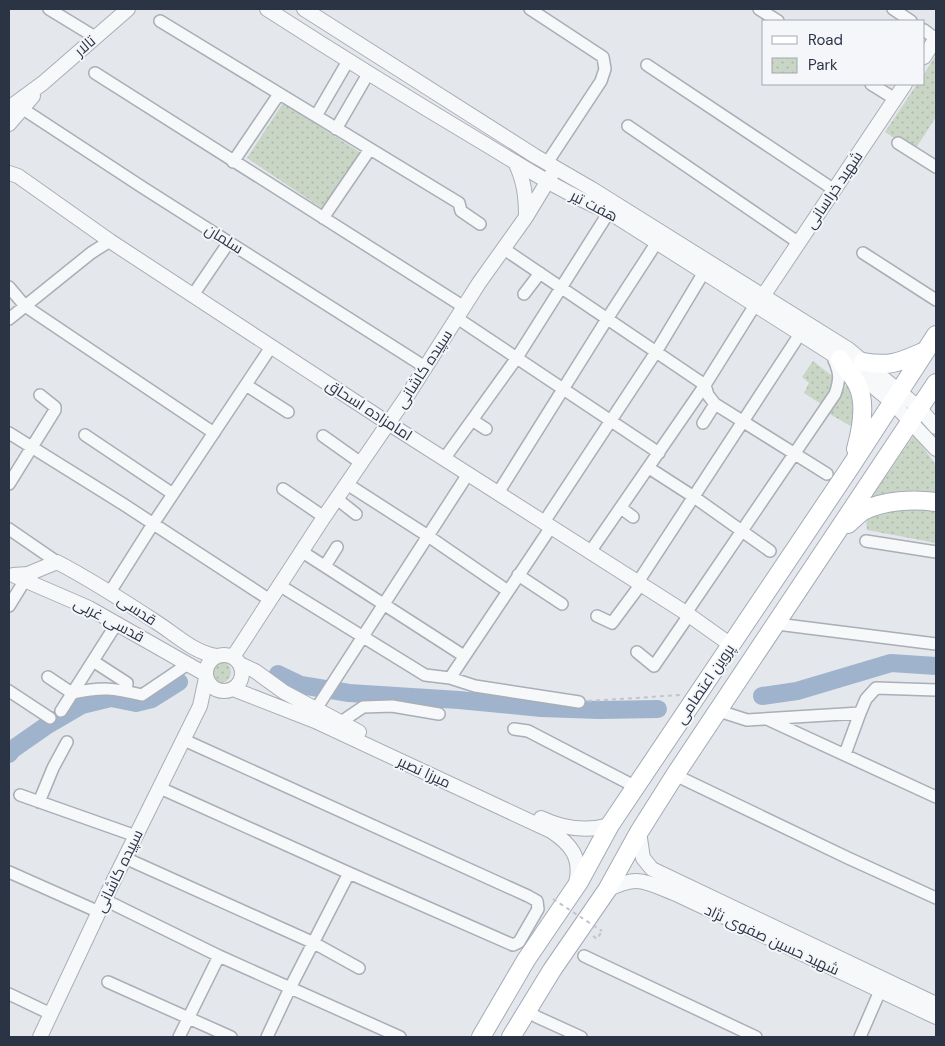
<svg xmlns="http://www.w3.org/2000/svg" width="945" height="1046" viewBox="0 0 945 1046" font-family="'DM Sans',Cairo,sans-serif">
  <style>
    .park { fill: url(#park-dots) }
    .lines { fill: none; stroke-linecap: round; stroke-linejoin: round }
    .river { stroke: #9fb4cc; stroke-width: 18 }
    .minor-casing { stroke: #a9aeb7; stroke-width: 14 }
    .tertiary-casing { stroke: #a9aeb7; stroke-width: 16 }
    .primary-casing { stroke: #a3abb8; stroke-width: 20 }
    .path { stroke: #c2c5cb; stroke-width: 2; stroke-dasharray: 4 4; stroke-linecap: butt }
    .minor { stroke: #f7f8fa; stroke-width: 11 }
    .tertiary { stroke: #f7f8fa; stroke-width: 14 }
    .primary { stroke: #fff; stroke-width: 18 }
    .path-bridge { stroke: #c2c5cb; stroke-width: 2; stroke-dasharray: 4 4; stroke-linecap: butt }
    .labels { text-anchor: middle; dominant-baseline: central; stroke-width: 4; stroke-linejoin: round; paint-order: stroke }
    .street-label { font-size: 15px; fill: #2b3445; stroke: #f4f6f9 }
  </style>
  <defs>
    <pattern id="park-dots" width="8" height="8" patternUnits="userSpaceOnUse" patternTransform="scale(1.25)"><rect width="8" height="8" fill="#c9d6c5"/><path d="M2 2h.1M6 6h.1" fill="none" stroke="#adb8ab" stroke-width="1.8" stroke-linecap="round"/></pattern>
  </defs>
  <rect width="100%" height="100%" fill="#e4e7ec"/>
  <path class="park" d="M936,55V117L914,151L885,132L917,84H924V74Z
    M283,103L361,153L323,209L247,158Z
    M813,361L836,379L821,404L804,393L809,383L802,377Z
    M847,384L855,402L854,428L828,413Z
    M914,435L936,465V497L869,501Z
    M920,505L936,510V543L867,530L866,518L888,509Z
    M209 672a11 11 0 1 1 22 0a11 11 0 1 1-22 0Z"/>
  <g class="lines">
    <path class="river" d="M278,674L301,685L349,693L459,700L541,708L599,710L658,709
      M762,696L797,691L891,663L936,666
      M9,754L13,749L46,726L82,705L111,698L136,703L152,699L179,682"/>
    <defs>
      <path id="minor" d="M49,9L95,37
        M530,9L603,57L605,69L601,81L547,163
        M759,9L778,21
        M893,9L911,21
        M160,21L459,203L461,211L480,224
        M924,30L936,39
        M647,65L833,189
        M95,73L464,307
        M871,84L895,99
        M23,109L142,187L425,367
        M316,116L348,61
        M628,126L799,243
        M336,129L368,74
        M898,143L936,167
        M233,162L279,94
        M323,218L370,149
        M504,249L705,385L708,395L715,404L827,474
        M863,253L936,300
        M9,287L25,306L214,433
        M524,294L540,273
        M193,295L229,242
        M457,318L659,453
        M9,319L91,253L110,241
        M246,385L288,412
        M472,420L486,429
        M703,423L715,404
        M9,433L123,504L270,600
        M85,435L173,494
        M323,436L361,463
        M444,459L516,359L609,212
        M649,468L694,497L770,551
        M9,484L55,410V407L40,395
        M347,484L428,536L508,591
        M283,489L324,517
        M498,493L607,319L657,242
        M337,499L356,514
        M621,508L633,517
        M544,522L656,352L704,272
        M9,529L57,562
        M866,541L936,552
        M301,551L464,656
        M590,552L705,385L755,305
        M325,566L337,547
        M518,575L562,604
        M638,582L800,334
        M279,585L425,675L450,678L475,686L579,702
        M110,592L153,524L271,347
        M9,606L25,580
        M686,613L835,394C840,380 840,373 834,360
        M597,616L612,623L641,584
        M777,624L936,644
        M637,652L654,666L689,615
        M93,661L127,683L126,691
        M48,677L72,693C103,687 113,688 142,695L188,664
        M450,678L551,527
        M9,691L50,718
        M316,709L468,474
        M61,711L117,623
        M719,711L747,720L860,713L866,699L876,688L936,690
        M769,720L936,797
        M341,722L363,707L392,706L439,714
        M514,729L528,731L636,787
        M845,754L860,713
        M675,775L848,858L936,898
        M160,788L349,873L513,945L519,942L538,909L537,901L528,896L184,740
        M20,795L136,836
        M39,802L53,768L67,742
        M125,858L314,943L359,968
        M9,872L99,912
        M105,900L219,956L400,1037
        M584,956L756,1037
        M108,982L231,1037
        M9,994L51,1014
        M527,1010L537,1017L581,1037
        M179,1037L219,956
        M267,1037L290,988L349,873
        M860,1037L880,991"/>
      <path id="tertiary" d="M267,9C337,54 408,98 480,141C522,166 563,193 609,212L840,359L892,402L936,449
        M304,9L535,156L592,189L848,349L919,408L936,427
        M924,57L936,38
        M9,108L43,83L128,9
        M9,124L33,96
        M515,162C524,180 526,196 526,217
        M9,173L18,176L110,241L388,423L686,613L731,645
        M763,296L905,84
        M13,575L28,574L57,562C91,580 124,601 156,622C175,634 193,652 216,656
        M15,576L89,608L205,674
        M206 673a18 18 0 1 1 36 0a18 18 0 1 1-36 0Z
        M233,657L324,517L409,393L479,283L526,217L552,174
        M240,664L255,671L284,692L359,732
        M233,689L315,721L551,831C571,844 582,858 576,883
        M541,818C564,829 586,832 610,825
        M639,832L643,858L652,869L936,1004
        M607,890C640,874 644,882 676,894L936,1017
        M40,1037L111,886L200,706L206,678"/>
      <path id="primary" d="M840,359C845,367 854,377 858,386C866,404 861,431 856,449
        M863,362C891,367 900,362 925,351
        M848,524C853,520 858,514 863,511C884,500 914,499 936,502
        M481,1037L526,960L579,882L610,825L851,466L936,335
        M511,1037L552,970L607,890L639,832L675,775L936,383"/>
    </defs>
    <use href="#minor" class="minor-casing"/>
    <use href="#tertiary" class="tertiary-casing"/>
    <use href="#primary" class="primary-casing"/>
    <path class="path" d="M588,701L681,695
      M593,936L597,939L602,931"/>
    <use href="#minor" class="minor"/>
    <use href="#tertiary" class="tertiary"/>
    <use href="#primary" class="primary"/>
    <path class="path-bridge" d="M553,899L602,931"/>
  </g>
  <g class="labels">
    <g class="street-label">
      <text transform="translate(85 46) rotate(-41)">تالار</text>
      <text transform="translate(834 190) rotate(-56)">شهید خراسانی</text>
      <text transform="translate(594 206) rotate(27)">هفت تیر</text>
      <text transform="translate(224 239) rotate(32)">سلمان</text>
      <text transform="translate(424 369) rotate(-57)">سپیده کاشانی</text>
      <text transform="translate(369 410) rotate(33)">امامزاده اسحاق</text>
      <text transform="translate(137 610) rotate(33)">قدسی</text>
      <text transform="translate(109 620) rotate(28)">قدسی غربی</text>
      <text transform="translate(705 684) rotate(-56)">پروین اعتصامی</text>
      <text transform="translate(424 772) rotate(25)">میرزا نصیر</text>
      <text transform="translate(119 871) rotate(-64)">سپیده کاشانی</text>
      <text transform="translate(772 940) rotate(25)">شهید حسین صفوی نژاد</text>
    </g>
  </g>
  <rect width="945" height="1046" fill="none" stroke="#2b3445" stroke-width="20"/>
  <rect x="762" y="20" width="162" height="65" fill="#f4f6f9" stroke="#a4a8b1"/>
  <rect x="772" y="36" width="25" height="8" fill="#ffffff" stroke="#a4a8b1"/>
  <text x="808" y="45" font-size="15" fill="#2b3445">Road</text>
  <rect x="772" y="58" width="25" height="15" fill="url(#park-dots)" stroke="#a4a8b1"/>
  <text x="808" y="70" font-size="15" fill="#2b3445">Park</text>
</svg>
